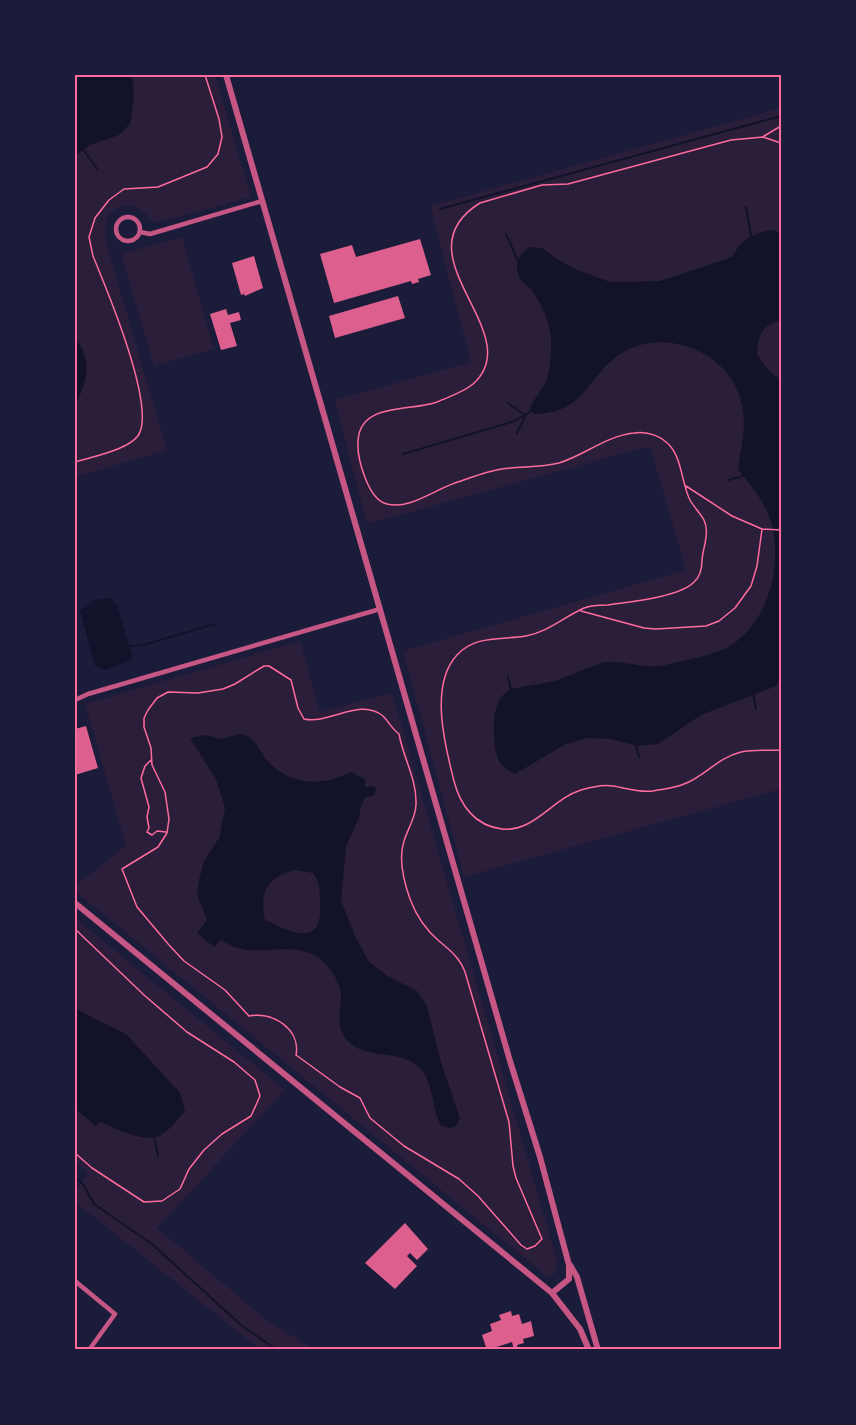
<svg xmlns="http://www.w3.org/2000/svg" width="856" height="1425" viewBox="0 0 856 1425" font-family="'Nunito Sans',sans-serif">
  <style>
    .green { fill: #2a1e3b }
    .water { fill: #12122b; fill-rule: evenodd }
    .lines { fill: none; stroke-linecap: round; stroke-linejoin: round }
    .stream { stroke: #12122b; stroke-width: 2 }
    .building { fill: #dd5f8e }
    .path { stroke: #ff6b9d; stroke-width: 1.5 }
    .minor { stroke: #c65784; stroke-width: 4.5 }
    .tertiary { stroke: #c65784; stroke-width: 6 }
    .neatline { fill: none; stroke: #ff6b9d; stroke-width: 2 }
  </style>
  <rect width="100%" height="100%" fill="#1b1b3a"/>
  <path class="green" d="M75,75H215L251,197L155,223C149,218 143,210 136,207C132,204 126,205 122,206C103,212 104,229 107,246L167,450L75,477Z
    M781,108V789L464,877L403,651L686,570L650,446L367,524L335,400L471,362L430,206Z
    M182,237L214,349L154,366L121,254Z
    M300,641L320,712L392,693L558,1264L554,1274L549,1278L75,891V886L126,846L85,704Z
    M75,918L285,1090L157,1228L268,1321L315,1350H261L75,1202V1191L88,1173L75,1161Z"/>
  <path class="water" d="M75,75H130L133,81L134,98L130,124L119,135L90,145L75,156Z
    M774,230L781,234V320C762,325 758,335 757,354C764,364 769,375 781,378V676L776,686L701,715L658,744L637,746L611,739L586,738L564,745L515,774C508,770 501,766 498,759C493,747 492,714 498,703C500,697 506,692 511,689L555,681L601,663C622,659 643,670 665,665C683,661 714,655 730,646C770,621 784,561 770,519C764,500 750,485 738,469C741,446 747,429 742,405C732,353 666,326 622,353C586,375 588,413 534,414L530,409C533,400 539,394 544,385C551,375 551,352 551,339C550,322 541,302 530,288C527,285 522,282 520,279C513,266 519,254 530,247L542,248L557,259L575,269L610,282L660,281L732,257C742,239 754,232 774,230Z
    M75,339C93,357 87,385 75,404Z
    M110,598L117,605L132,655V660L105,670L95,666L80,611L94,600Z
    M240,734C256,737 257,748 266,759C288,786 322,787 351,772L365,779V787L374,786L376,789L374,795L365,798L361,805L359,818L346,846L341,901L355,936L369,962L389,977L417,991L427,1006L441,1062L460,1118L456,1126L449,1128L440,1125C433,1109 433,1088 424,1073C406,1045 361,1064 344,1036C336,1024 341,1008 341,995C340,980 327,962 314,955C283,940 252,962 221,940L214,947L197,933L207,920L197,895L199,880L204,861L219,838L225,808L216,779L190,738L205,735L221,739ZM295,870L313,873C320,883 320,892 320,904C323,949 291,932 265,920C259,892 267,877 295,870Z
    M75,1008L95,1019L126,1034L180,1093L185,1111C178,1119 170,1130 161,1135C145,1144 115,1128 100,1122L96,1126L75,1109Z"/>
  <g class="lines">
    <path class="stream" d="M82,148L98,170
      M746,207L751,236
      M440,209L781,116
      M506,234L519,263
      M508,403L525,415L533,410
      M517,433L525,417
      M403,454L515,421L525,415
      M729,480L746,475
      M130,646L143,645L215,624
      M508,676L511,691
      M753,694L756,709
      M636,745L639,757
      M154,1136L158,1156
      M75,1178L83,1184L94,1204L152,1244L241,1325L277,1350"/>
  </g>
  <path class="building" d="M420,239L431,275L418,279L419,282L412,284L411,281L334,303L320,254L352,245L356,257Z
    M254,256L263,288L245,296L244,294L241,295L232,263Z
    M398,296L405,318L335,338L329,316Z
    M226,309L228,315L239,312L241,320L230,323L237,346L221,350L210,314Z
    M86,726L98,768L75,775V729Z
    M405,1223L428,1249L417,1260L410,1253L407,1256L417,1266L395,1289L365,1263Z
    M511,1311L512,1316L519,1314L522,1324L531,1321L534,1336L523,1339L524,1343L517,1345L518,1350H514L512,1342L487,1350L482,1335L492,1331L490,1324L501,1320L499,1315Z"/>
  <g class="lines">
    <path class="path" d="M764,136L781,126
      M781,143L763,137L731,140L568,184L542,185L480,203C396,255 530,333 473,384C464,392 448,397 437,402C410,412 359,402 358,442C357,458 368,500 387,504C409,510 434,490 455,483C470,478 487,471 502,469C522,466 539,468 559,463C585,455 606,436 634,433C648,431 662,436 671,447C682,461 682,484 690,500C694,507 700,513 704,520C710,533 703,547 702,560C702,568 700,577 694,582C680,597 629,602 608,605C601,605 591,605 584,608C564,617 548,632 526,636C501,640 475,635 457,655C429,685 445,746 454,781C460,805 475,826 502,829C535,832 552,799 581,790C591,787 602,784 613,786C626,788 638,793 653,791C663,789 675,788 684,784C704,777 717,758 741,752C753,749 768,751 781,750
      M75,462C91,457 134,449 140,432C153,399 107,290 93,256L89,237L95,218L109,200L124,189L158,187L207,167L218,154L222,137L219,119L205,75
      M686,486L732,516L762,529L781,530
      M581,611L644,628L656,629L706,626L719,621L735,608L751,586L757,566L762,529
      M264,666H269L291,680L298,708L304,719C329,725 360,697 383,716C389,722 392,729 399,734C403,757 416,778 416,801C417,815 408,828 404,841C398,859 404,882 410,899C416,915 426,930 439,941C450,950 460,958 465,972L509,1122L513,1166L516,1178L542,1239L535,1246L527,1249L521,1245L478,1196L459,1179L404,1146L370,1118L360,1098L340,1087L296,1055C301,1029 272,1011 249,1016L225,990L184,961L169,945L137,907L122,869L158,847L167,833L169,819L165,792L152,765L151,748L144,727V718L148,710L157,698L168,692L198,693L223,689L235,684Z
      M151,760L145,766L141,778L149,807L147,817L149,828L147,832L152,835L157,831L166,832
      M75,929L144,995L187,1032L234,1062L255,1080L260,1096L251,1116L222,1134L204,1150L189,1169L180,1189L162,1201L144,1202L92,1168L75,1153"/>
    <path class="minor" d="M116 229a12 12 0 1 1 24 0a12 12 0 1 1-24 0Z
      M140,232L150,234L262,201
      M75,700L88,694L380,609
      M75,1281L115,1314L89,1350"/>
    <path class="tertiary" d="M226,75L510,1061L540,1157L569,1265V1279L552,1293
      M75,903L552,1293L580,1329L589,1350
      M570,1265L577,1277L598,1350"/>
  </g>
  <rect width="856" height="1425" fill="none" stroke="#1b1b3a" stroke-width="153"/>
  <rect x="76" y="76" width="704" height="1272" class="neatline"/>
</svg>
